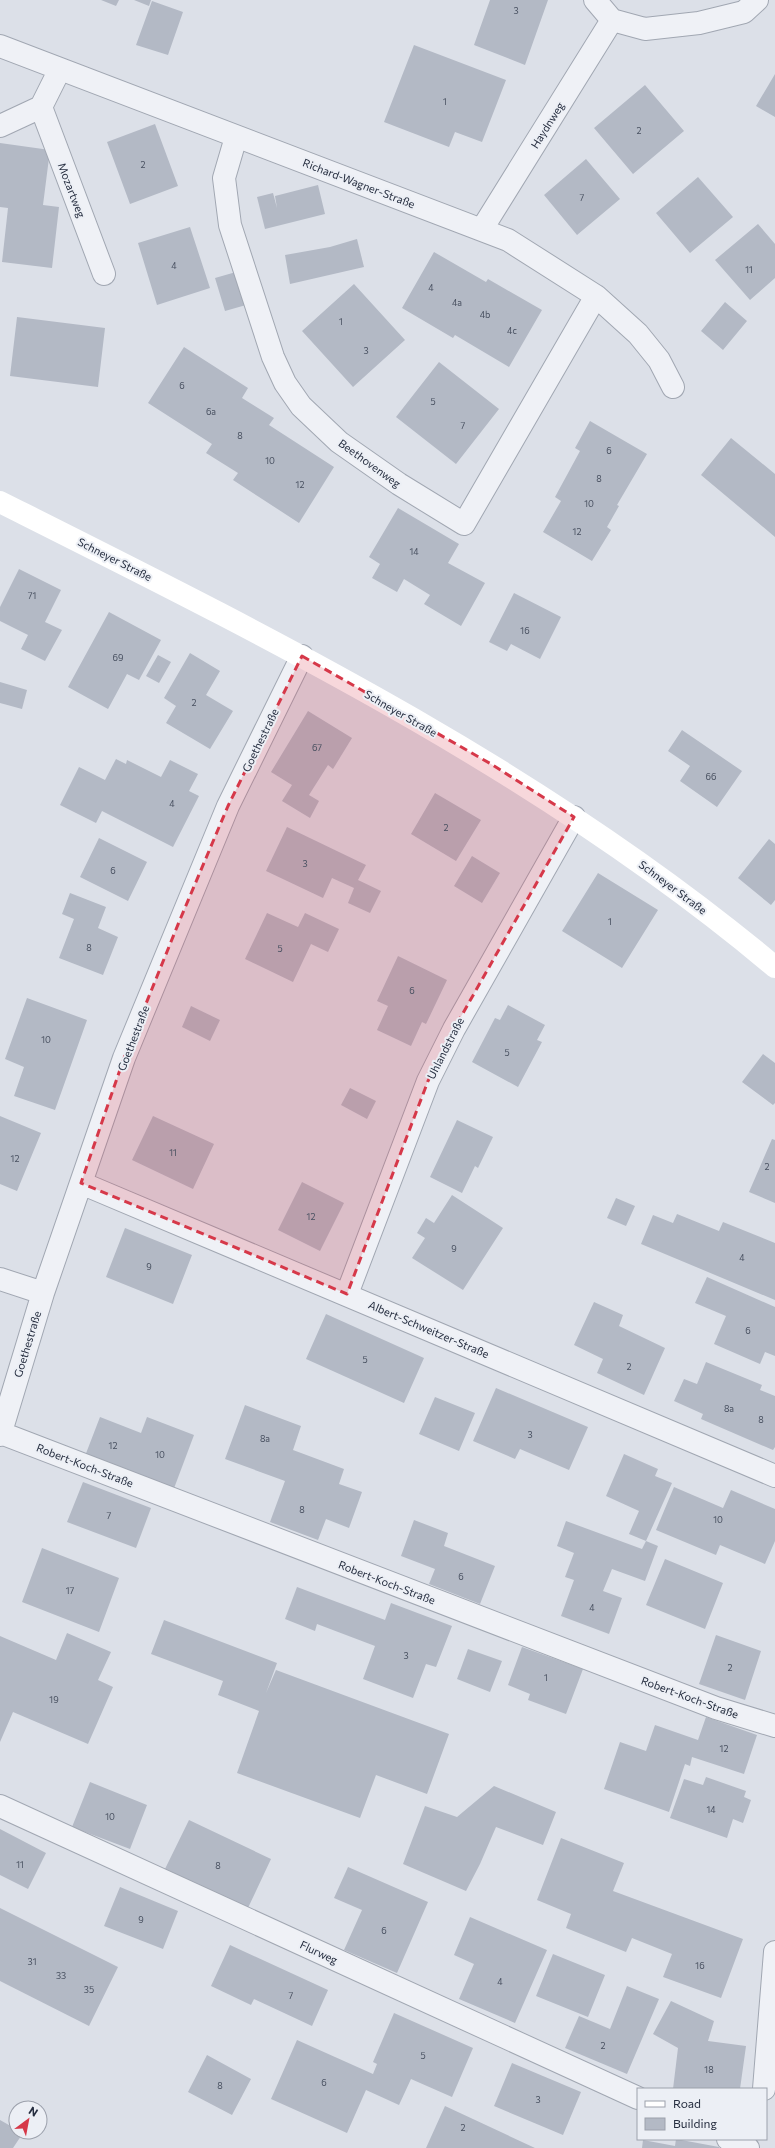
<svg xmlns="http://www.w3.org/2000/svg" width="775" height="2148" viewBox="0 0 775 2148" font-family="Commissioner,sans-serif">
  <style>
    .building { fill: #b3b9c5 }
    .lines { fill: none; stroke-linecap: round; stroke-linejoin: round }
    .street-casing { stroke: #a1a7b2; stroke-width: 24 }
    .street { stroke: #eff1f6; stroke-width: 22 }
    .secondary { stroke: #fff; stroke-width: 22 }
    .marked { fill: #d63849; fill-opacity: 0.2; stroke: #d63849; stroke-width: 3; stroke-dasharray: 8 5; stroke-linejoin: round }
    .labels { text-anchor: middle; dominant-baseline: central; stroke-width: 4; stroke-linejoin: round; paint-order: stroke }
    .number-label { font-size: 9px; fill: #485060 }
    .street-label { font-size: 11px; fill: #252d3f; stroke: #eceff5 }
  </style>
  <rect width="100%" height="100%" fill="#dce0e8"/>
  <path class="building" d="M101,0H119L116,6Z
    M134,0H151L149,6Z
    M490,0H548L525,65L474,45Z
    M152,1L183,12L168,55L136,45Z
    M414,45L506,80L482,142L455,132L449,147L384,122Z
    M775,74V117L756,106Z
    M645,85L684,131L633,174L594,128Z
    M155,124L178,186L130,204L107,142Z
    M0,143L50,150L43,205L59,207L52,268L2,262L8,208L0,207Z
    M586,159L620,199L577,235L544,195Z
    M698,177L733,217L690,253L656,213Z
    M318,185L325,214L265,229L257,197L273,193L277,208L275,196Z
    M758,224L775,244V278L750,300L715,260Z
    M190,227L210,288L157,305L138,243Z
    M357,239L364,267L290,284L285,255L330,247Z
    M434,252L486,282L488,279L542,310L509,367L455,335L453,338L402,308Z
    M236,272L246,305L225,311L215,278Z
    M354,284L405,340L353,387L302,331Z
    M725,302L747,321L723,350L701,331Z
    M17,317L105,328L98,387L10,376Z
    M184,347L248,388L242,398L274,418L269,425L334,467L299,523L233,480L238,473L206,453L212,444L148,403Z
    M439,362L499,409L456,464L396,417Z
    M590,421L647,454L617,505L619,506L607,527L611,530L592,561L543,532L561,501L555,497L580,451L575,448Z
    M731,438L775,474V537L701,475Z
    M398,508L459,544L448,563L485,583L461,626L424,604L430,595L404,579L397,592L372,578L380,564L369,557Z
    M19,569L61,590L45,622L62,630L45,661L21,649L28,635L0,621V607Z
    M514,593L561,617L540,659L511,644L507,651L489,642Z
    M109,612L161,640L139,680L127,674L108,709L68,687Z
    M190,653L220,671L206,695L233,711L210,749L166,723L176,706L164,698Z
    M158,655L171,662L159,683L146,676Z
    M0,682L27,690L22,709L0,703Z
    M308,711L352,738L333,769L328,765L309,795L319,801L310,818L282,801L292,785L271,772Z
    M682,730L742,771L717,807L680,781L690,766L668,751Z
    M116,759L126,764L127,760L161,777L170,760L198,774L189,791L199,796L173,847L102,811L96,823L60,805L79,767L105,780Z
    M435,793L481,820L456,861L411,834Z
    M287,827L366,865L358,880L381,891L370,913L348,903L354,888L332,878L323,898L266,871Z
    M99,838L147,862L128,901L80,877Z
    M769,839L775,844V900L771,905L738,878Z
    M472,856L500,873L482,903L454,886Z
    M598,873L658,910L622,968L562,931Z
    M70,893L106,907L98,928L118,937L103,975L59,958L74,919L62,914Z
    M267,913L298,927L305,913L339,929L328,952L311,944L293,982L245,959Z
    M398,956L447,980L426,1024L422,1022L411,1046L377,1030L388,1006L377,1001Z
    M27,998L87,1020L55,1110L14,1096L24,1067L5,1059Z
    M508,1005L545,1025L537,1040L542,1042L518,1087L472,1062L495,1018L500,1020Z
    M191,1006L220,1020L210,1041L182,1027Z
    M763,1054L775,1063V1103L773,1105L742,1082Z
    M350,1088L376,1101L367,1119L341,1105Z
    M0,1116L41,1133L17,1191L0,1184Z
    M153,1116L214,1144L193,1189L132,1160Z
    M457,1120L493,1137L478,1168L475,1166L462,1193L430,1177Z
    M772,1139L775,1140V1203L749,1192Z
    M302,1182L344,1203L320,1251L278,1230Z
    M452,1195L503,1228L463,1290L412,1258L425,1238L417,1233L426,1218L434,1223Z
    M616,1198L635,1206L626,1226L607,1218Z
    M677,1214L719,1231L723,1222L775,1243V1300L641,1244L653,1215L673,1223Z
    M125,1228L192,1255L173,1304L106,1277Z
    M707,1277L775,1307V1356L765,1352L760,1364L714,1344L726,1316L695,1303Z
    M594,1302L623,1315L619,1326L665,1348L644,1395L597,1373L603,1359L574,1345Z
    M326,1314L424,1358L404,1403L306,1359Z
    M706,1362L762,1385L760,1390L775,1396V1447L773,1450L701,1419L703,1414L674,1401L684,1379L697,1384Z
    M496,1388L588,1427L569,1470L520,1449L515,1459L473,1441Z
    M435,1397L475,1413L459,1451L419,1434Z
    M245,1405L301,1426L293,1450L344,1469L339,1484L362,1492L349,1528L326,1519L318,1540L270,1522L285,1481L225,1459Z
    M100,1417L141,1433L147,1417L194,1435L173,1491L85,1456Z
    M624,1454L658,1469L655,1476L672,1483L646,1541L658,1546L645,1581L612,1569L603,1591L622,1598L609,1634L561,1616L574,1580L565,1577L574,1553L557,1546L566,1521L642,1549L646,1541L629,1534L639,1511L606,1496Z
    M83,1482L151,1508L136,1548L67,1522Z
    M674,1487L723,1508L731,1490L775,1509V1541L765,1564L720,1545L716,1555L656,1530Z
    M414,1520L448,1533L444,1546L495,1566L480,1604L429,1584L435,1569L401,1556Z
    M42,1548L119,1578L99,1632L22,1602Z
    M665,1559L723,1583L705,1629L646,1605Z
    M297,1587L385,1620L391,1603L452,1626L436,1667L426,1664L413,1698L363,1679L375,1646L317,1624L315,1631L285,1619Z
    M164,1620L277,1663L266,1693L276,1670L449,1734L427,1794L376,1775L360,1818L237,1773L259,1711L218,1695L223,1681L151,1654Z
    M67,1633L111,1652L98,1680L113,1687L88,1744L13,1712L0,1742V1636L56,1660Z
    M716,1635L761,1651L745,1700L699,1684Z
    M522,1647L583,1669L566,1714L528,1700L530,1694L508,1685Z
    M468,1649L502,1661L490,1692L457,1679Z
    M706,1717L757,1735L744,1774L692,1757L690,1766L685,1764L669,1812L604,1789L620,1742L646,1751L655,1725L698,1740Z
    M706,1777L746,1791L744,1797L751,1800L743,1823L733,1819L727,1838L670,1818L684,1779L703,1785Z
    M90,1782L147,1805L130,1849L72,1827Z
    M494,1786L556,1812L543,1845L496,1827L480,1864L466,1891L403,1864L425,1806L457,1817Z
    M189,1820L271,1859L247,1910L164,1871Z
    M0,1829L46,1853L28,1889L0,1875Z
    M561,1838L624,1863L613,1891L743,1939L721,1998L663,1977L672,1954L632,1938L626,1952L566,1928L571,1914L537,1900Z
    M348,1867L428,1902L397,1973L344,1950L362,1910L334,1898Z
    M120,1887L178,1911L163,1949L104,1926Z
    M0,1908L118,1967L89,2026L0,1981Z
    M470,1917L547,1950L515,2023L459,1999L474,1964L454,1955Z
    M230,1945L328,1990L312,2026L254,1999L251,2005L211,1986Z
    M553,1954L605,1975L588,2017L536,1996Z
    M627,1986L659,1999L627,2074L565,2048L579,2016L610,2029Z
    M671,2001L714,2021L708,2041L746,2046L740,2089H673L678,2048L653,2034Z
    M394,2013L473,2048L452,2097L411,2079L399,2105L366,2090L347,2133L271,2099L297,2040L373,2074L377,2064L373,2062Z
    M207,2055L251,2079L232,2115L188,2092Z
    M512,2063L581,2092L563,2135L494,2106Z
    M445,2106L535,2148H426Z
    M0,2120L16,2129V2132L23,2133L13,2148H0Z
    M676,2139L719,2147V2148H642L643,2140L675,2146Z"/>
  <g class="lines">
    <defs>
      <path id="street" d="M595,0L612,20
        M0,46L508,240L596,296L638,334L659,360L673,387
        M60,69L41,107L104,274
        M0,126L41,107
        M236,137L224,178L230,225L273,357L285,383L301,406L339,442L399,484L464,524L596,296
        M482,229L612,20L645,29L699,23L744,12L757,0
        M81,1183L775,1476
        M0,1279L43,1293
        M347,1294L428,1081L454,1029L574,817
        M1,1433L716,1708L775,1726
        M0,1435L43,1293L124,1058L228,806L302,656
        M0,1806L638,2098
        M764,2089L775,1952
        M728,2139L748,2148"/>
    </defs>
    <use href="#street" class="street-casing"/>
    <use href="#street" class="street"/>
    <path class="secondary" d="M0,502C269,637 543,772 775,967"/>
  </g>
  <path class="marked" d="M302,656L491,764L574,817L454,1029L428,1081L347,1294L81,1183L124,1058L179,922L228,806Z"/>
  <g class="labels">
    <g class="number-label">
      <text x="516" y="10">3</text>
      <text x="445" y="101">1</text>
      <text x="639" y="130">2</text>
      <text x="143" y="164">2</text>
      <text x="582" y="197">7</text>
      <text x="174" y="265">4</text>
      <text x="749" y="269">11</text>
      <text x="431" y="287">4</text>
      <text x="457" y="302">4a</text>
      <text x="485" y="314">4b</text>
      <text x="341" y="321">1</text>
      <text x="512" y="330">4c</text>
      <text x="366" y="350">3</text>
      <text x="182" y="385">6</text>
      <text x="433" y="401">5</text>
      <text x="211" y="411">6a</text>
      <text x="463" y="425">7</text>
      <text x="240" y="435">8</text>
      <text x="609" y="450">6</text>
      <text x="270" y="460">10</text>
      <text x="599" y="478">8</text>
      <text x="300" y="484">12</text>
      <text x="589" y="503">10</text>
      <text x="577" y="531">12</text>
      <text x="414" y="551">14</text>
      <text x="32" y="595">71</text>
      <text x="525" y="630">16</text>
      <text x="118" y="657">69</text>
      <text x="194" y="702">2</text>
      <text x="317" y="747">67</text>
      <text x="711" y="776">66</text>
      <text x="172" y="803">4</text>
      <text x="446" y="827">2</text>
      <text x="305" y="863">3</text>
      <text x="113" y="870">6</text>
      <text x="610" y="921">1</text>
      <text x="89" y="947">8</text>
      <text x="280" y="948">5</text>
      <text x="412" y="990">6</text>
      <text x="46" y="1039">10</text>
      <text x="507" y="1052">5</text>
      <text x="173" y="1152">11</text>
      <text x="15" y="1158">12</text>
      <text x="767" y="1166">2</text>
      <text x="311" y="1216">12</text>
      <text x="454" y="1248">9</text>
      <text x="742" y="1257">4</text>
      <text x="149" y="1266">9</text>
      <text x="748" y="1330">6</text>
      <text x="365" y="1359">5</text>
      <text x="629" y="1366">2</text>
      <text x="729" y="1408">8a</text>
      <text x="761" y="1419">8</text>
      <text x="530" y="1434">3</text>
      <text x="265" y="1438">8a</text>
      <text x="113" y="1445">12</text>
      <text x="160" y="1454">10</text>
      <text x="302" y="1509">8</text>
      <text x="109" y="1515">7</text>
      <text x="718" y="1519">10</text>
      <text x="461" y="1576">6</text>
      <text x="70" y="1590">17</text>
      <text x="592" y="1607">4</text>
      <text x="406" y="1655">3</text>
      <text x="730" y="1667">2</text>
      <text x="546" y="1677">1</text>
      <text x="54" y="1699">19</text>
      <text x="724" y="1748">12</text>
      <text x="711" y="1809">14</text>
      <text x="110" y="1816">10</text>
      <text x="20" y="1864">11</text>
      <text x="218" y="1865">8</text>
      <text x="141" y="1919">9</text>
      <text x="384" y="1930">6</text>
      <text x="32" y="1961">31</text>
      <text x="700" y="1965">16</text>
      <text x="61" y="1975">33</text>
      <text x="500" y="1981">4</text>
      <text x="89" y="1989">35</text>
      <text x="291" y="1995">7</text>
      <text x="603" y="2045">2</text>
      <text x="423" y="2055">5</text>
      <text x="709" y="2069">18</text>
      <text x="324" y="2082">6</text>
      <text x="220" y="2085">8</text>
      <text x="538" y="2099">3</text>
      <text x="463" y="2127">2</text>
    </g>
    <g class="street-label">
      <text transform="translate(547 125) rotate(-58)">Haydnweg</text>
      <text transform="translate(359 183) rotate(21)">Richard-Wagner-Straße</text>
      <text transform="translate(72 190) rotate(69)">Mozartweg</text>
      <text transform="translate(370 463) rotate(36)">Beethovenweg</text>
      <text transform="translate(115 559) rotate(27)">Schneyer Straße</text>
      <text transform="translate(401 713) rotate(30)">Schneyer Straße</text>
      <text transform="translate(260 740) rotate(-64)">Goethestraße</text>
      <text transform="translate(673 887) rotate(37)">Schneyer Straße</text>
      <text transform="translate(133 1038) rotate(-69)">Goethestraße</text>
      <text transform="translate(445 1048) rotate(-63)">Uhlandstraße</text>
      <text transform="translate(429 1329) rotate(23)">Albert-Schweitzer-Straße</text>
      <text transform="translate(27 1344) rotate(-73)">Goethestraße</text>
      <text transform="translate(85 1465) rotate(21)">Robert-Koch-Straße</text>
      <text transform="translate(387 1582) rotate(21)">Robert-Koch-Straße</text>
      <text transform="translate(690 1697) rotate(20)">Robert-Koch-Straße</text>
      <text transform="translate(319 1952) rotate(25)">Flurweg</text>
    </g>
  </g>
  <rect x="637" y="2088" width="130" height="52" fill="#eceff5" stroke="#9ca1ac"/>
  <rect x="645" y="2101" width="20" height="6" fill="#ffffff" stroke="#9ca1ac"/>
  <text x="673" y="2108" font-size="12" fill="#252d3f">Road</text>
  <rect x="645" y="2118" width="20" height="12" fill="#b3b9c5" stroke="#9ca1ac"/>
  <text x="673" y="2128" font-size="12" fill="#252d3f">Building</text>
  <g transform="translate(28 2120) rotate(32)"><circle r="19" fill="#eceff5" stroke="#9ca1ac"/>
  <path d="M0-3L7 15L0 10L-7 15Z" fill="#d63849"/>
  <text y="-6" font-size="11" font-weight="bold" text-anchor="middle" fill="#252d3f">N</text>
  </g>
</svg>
